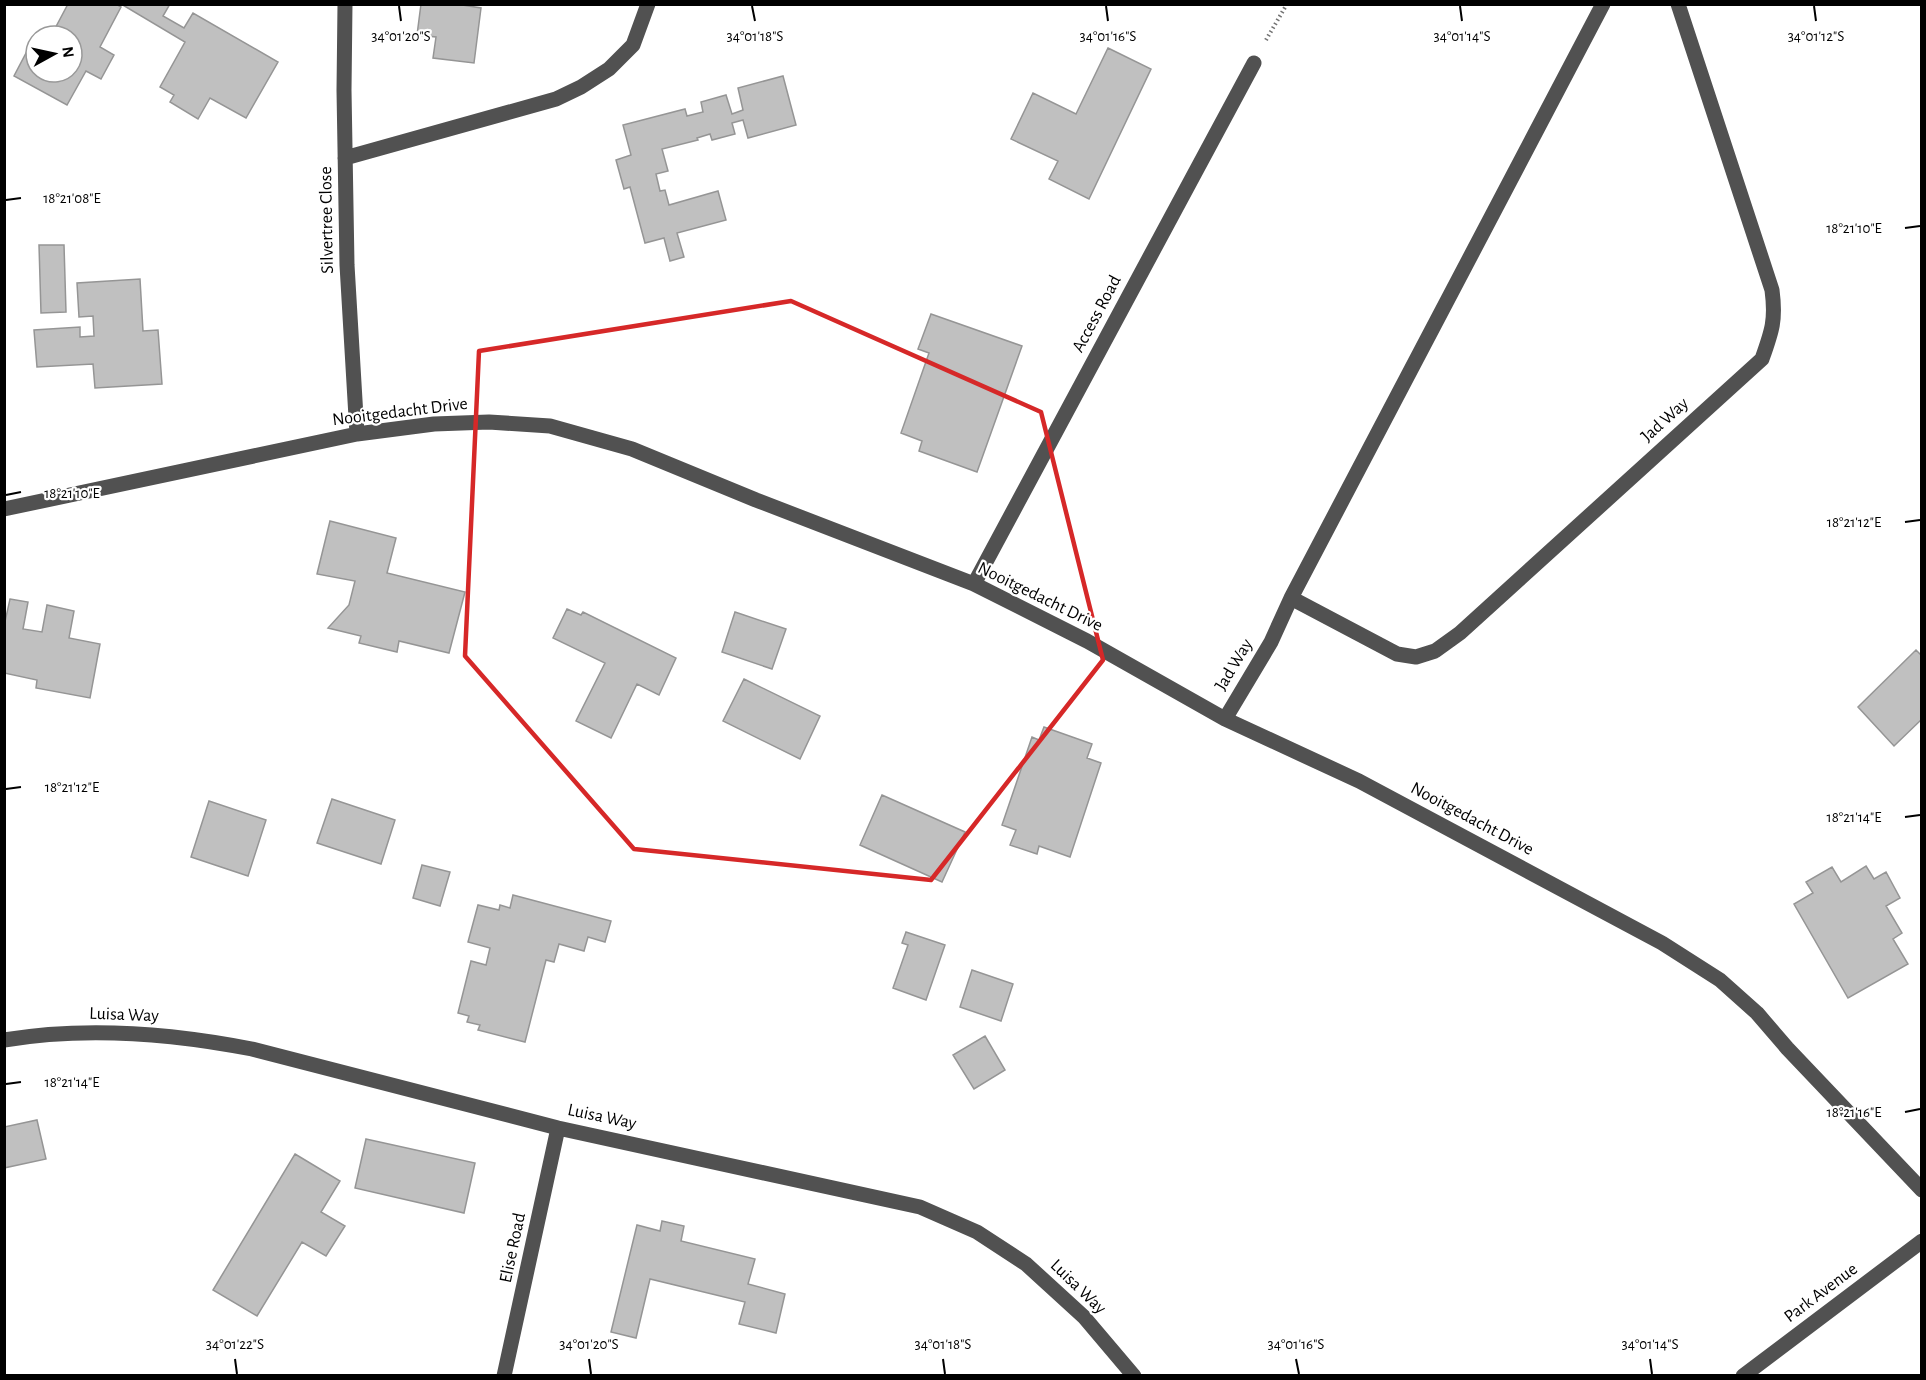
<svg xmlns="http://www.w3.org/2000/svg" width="1926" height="1380" viewBox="0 0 1926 1380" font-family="'Alegreya Sans',sans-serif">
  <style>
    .building { fill: #c0c0c0; stroke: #959595; stroke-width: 1.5 }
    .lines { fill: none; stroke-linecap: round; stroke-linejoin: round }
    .path { stroke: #737373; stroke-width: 4; stroke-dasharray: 1.5 3; stroke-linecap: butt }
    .minor { stroke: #515151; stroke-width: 15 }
    .marked { fill: none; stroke: #d62828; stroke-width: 4.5; stroke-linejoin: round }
    .ticks { fill: none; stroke: #000; stroke-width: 2 }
    .labels { text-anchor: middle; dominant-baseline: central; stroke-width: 4.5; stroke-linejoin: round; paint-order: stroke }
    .street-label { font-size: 18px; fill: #000; stroke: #fff }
    .ticks-label { font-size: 15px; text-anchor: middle; fill: #000; stroke: #fff; stroke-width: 4.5; stroke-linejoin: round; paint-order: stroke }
  </style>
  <rect width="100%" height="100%" fill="#fff"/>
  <path class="building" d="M68,4H116L121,7L100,47L114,55L101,79L86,71L67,105L14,76L36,34L40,36H36V72H72V36H51Z
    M121,4H170L163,16L184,28L193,13L278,62L246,118L210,98L198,119L170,102L174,95L160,87L185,42Z
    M421,4H456L481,8L474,63L433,58L436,37L417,35Z
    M1108,48L1151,69L1089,199L1049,179L1058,161L1011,139L1033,93L1076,114Z
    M783,76L796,125L748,138L743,120L732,123L735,134L712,140L710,134L697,138L698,140L662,149L668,171L656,174L660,191L665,190L669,205L718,191L726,220L677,233L684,257L670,261L664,238L645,243L630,187L624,189L616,160L631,155L623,125L685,109L687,116L703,112L701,102L726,95L732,114L743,110L738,88Z
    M39,245H64L66,312L41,313Z
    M140,279L143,331L158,330L162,384L95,388L93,364L37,367L34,330L80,327V337L94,336L93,316L79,317L77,283Z
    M931,314L1022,346L977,472L919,451L922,441L901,433L929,353L918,349Z
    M330,521L396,538L387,573L465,592L449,653L399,641L397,652L359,643L361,636L328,628L349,605L355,581L317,574Z
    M10,599L28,602L23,629L42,632L47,605L74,611L69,638L100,644L90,698L36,688L37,680L4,673V626Z
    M567,609L581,615L583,612L676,658L659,695L637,684L611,738L576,721L605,663L553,638Z
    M735,612L786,629L772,669L722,652Z
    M1916,650L1922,656V719L1894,746L1858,707Z
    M744,679L820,716L800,759L723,721Z
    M1044,727L1092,744L1087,758L1101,763L1070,857L1039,846L1037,854L1010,845L1016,830L1002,825L1032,737L1039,740Z
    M882,795L965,832L942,882L860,845Z
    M332,799L395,820L381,864L317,843Z
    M209,801L266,820L248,876L191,857Z
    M422,865L450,872L440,906L413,898Z
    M1866,866L1874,879L1886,872L1900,898L1886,906L1902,933L1893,939L1908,964L1848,998L1794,904L1813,893L1806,882L1832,867L1841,882Z
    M513,895L611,921L605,942L588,937L584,951L559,944L554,962L546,960L525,1042L478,1030L480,1025L467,1022L469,1016L458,1013L471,961L486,965L490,948L468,942L478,905L499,910L500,905L510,908Z
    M906,932L945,945L926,1000L893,988L908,945L902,943Z
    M972,970L1013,984L1001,1021L960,1007Z
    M985,1036L1005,1070L974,1089L953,1055Z
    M37,1120L46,1159L4,1168V1127Z
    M366,1139L475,1163L464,1213L355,1188Z
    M295,1154L340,1181L321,1212L345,1226L326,1256L302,1242L257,1316L213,1290Z
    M662,1221L684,1226L681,1241L755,1259L748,1284L785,1294L776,1333L739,1324L745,1302L650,1279L636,1338L611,1332L637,1225L660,1231Z"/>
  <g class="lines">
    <path class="path" d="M1266,40L1287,4"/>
    <path class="minor" d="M345,4L344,90L347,265L357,434
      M345,158L556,99L581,87L609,69L633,45L648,4
      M4,509L357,434L434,424L489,422L550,426L632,449L756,500L974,584L1087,641L1225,719L1359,781L1662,943L1720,980L1757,1013L1787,1048L1922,1190
      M974,584L1254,63
      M1291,598L1397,654L1416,657L1435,651L1460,633L1762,359C1772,331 1776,320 1772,290L1678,4
      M1225,719L1271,642L1291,598L1603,4
      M4,1040C87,1026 170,1033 252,1049L558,1128L920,1207L977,1232L1026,1264L1084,1317L1134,1376
      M504,1376L558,1128
      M1743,1376L1922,1241"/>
  </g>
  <path class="marked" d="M791,301L1041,412L1103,660L931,880L634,849L465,656L479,351Z"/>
  <path class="ticks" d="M399,6L401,21M752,6L755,21M1106,6L1108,21M1460,6L1462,21M1814,6L1816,21M6,200L21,198M1905,228L1920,226M6,495L21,492M1905,522L1920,520M6,789L21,787M1905,817L1920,815M6,1084L21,1082M1905,1112L1920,1109M235,1359L237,1374M589,1359L591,1374M943,1359L945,1374M1296,1359L1299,1374M1650,1359L1652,1374"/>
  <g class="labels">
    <g class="street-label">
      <text transform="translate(327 220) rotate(-91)">Silvertree Close</text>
      <text transform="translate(1097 314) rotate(-62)">Access Road</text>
      <text transform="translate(400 412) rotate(-7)">Nooitgedacht Drive</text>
      <text transform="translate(1665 420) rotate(-42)">Jad Way</text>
      <text transform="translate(1040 597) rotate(26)">Nooitgedacht Drive</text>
      <text transform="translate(1234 665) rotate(-59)">Jad Way</text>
      <text transform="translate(1472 819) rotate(28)">Nooitgedacht Drive</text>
      <text transform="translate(124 1015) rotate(2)">Luisa Way</text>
      <text transform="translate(602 1117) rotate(12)">Luisa Way</text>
      <text transform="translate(513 1248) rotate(-78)">Elise Road</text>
      <text transform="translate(1078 1287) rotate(44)">Luisa Way</text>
      <text transform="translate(1821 1293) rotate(-37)">Park Avenue</text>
    </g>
  </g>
  <g class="ticks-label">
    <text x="401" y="41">34°01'20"S</text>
    <text x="755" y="41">34°01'18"S</text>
    <text x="1108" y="41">34°01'16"S</text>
    <text x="1462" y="41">34°01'14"S</text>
    <text x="1816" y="41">34°01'12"S</text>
    <text x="72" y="203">18°21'08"E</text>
    <text x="1854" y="233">18°21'10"E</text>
    <text x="72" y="498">18°21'10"E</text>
    <text x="1854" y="527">18°21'12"E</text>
    <text x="72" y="792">18°21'12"E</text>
    <text x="1854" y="822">18°21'14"E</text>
    <text x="72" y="1087">18°21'14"E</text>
    <text x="1854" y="1117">18°21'16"E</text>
    <text x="235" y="1349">34°01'22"S</text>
    <text x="589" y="1349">34°01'20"S</text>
    <text x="943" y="1349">34°01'18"S</text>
    <text x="1296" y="1349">34°01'16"S</text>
    <text x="1650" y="1349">34°01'14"S</text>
  </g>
  <rect width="1926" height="1380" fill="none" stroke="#000000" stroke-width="12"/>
  <g transform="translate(54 54) rotate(82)"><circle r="28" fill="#ffffff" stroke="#999999" stroke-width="1.5"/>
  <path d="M0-4.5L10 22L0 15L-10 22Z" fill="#000000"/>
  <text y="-9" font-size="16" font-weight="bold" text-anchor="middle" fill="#000000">N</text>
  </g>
</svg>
